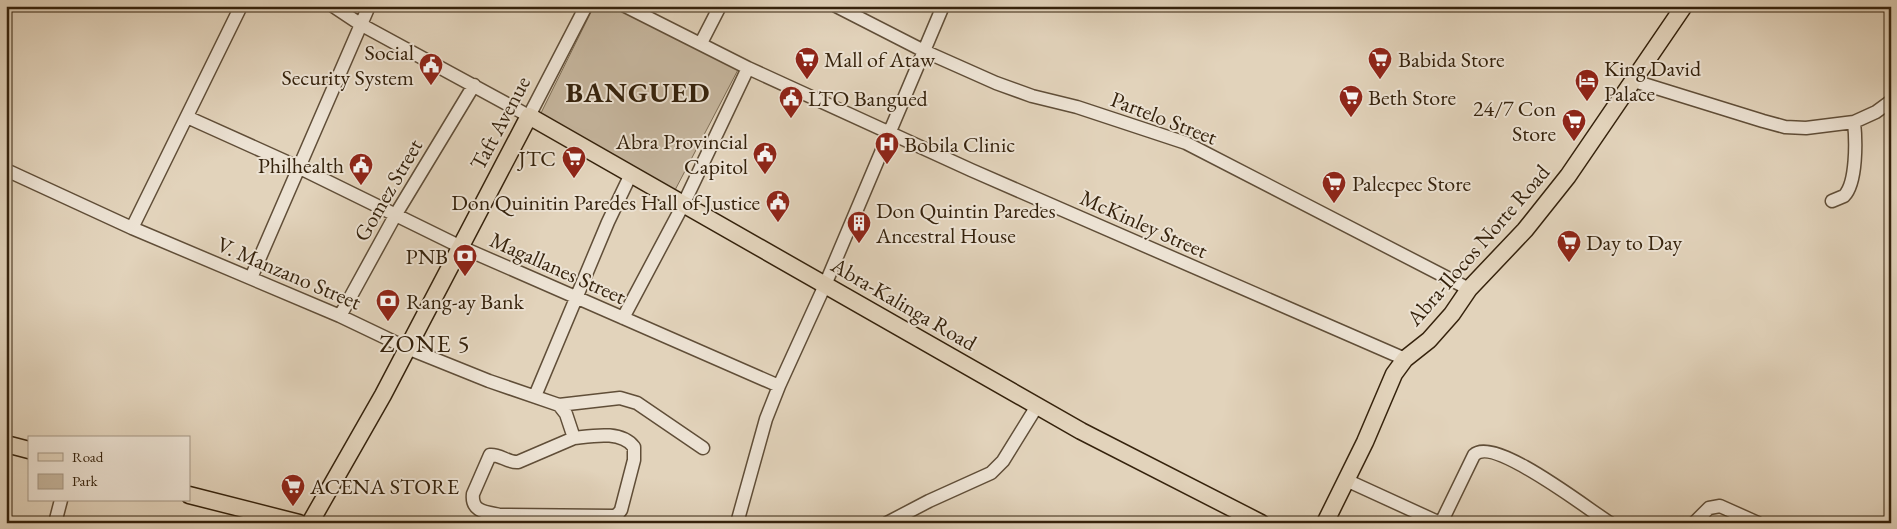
<svg xmlns="http://www.w3.org/2000/svg" width="1897" height="529" viewBox="0 0 1897 529" font-family="'EB Garamond',serif">
  <style>
    .green { fill: #c5b59d; stroke: #7d6c54 }
    .lines { fill: none; stroke-linecap: round; stroke-linejoin: round }
    .minor-casing { stroke: #604e38; stroke-width: 15 }
    .major-casing { stroke: #35220c; stroke-width: 19 }
    .minor { stroke: #ece2d3; stroke-width: 12 }
    .major { stroke: #e2d3bb; stroke-width: 16 }
    .labels { text-anchor: middle; dominant-baseline: central; stroke-width: 4; stroke-linejoin: round; paint-order: stroke }
    .poi-label { font-size: 22px; fill: #35220c; stroke: #ece2d3; text-anchor: start }
    .street-label { font-size: 22px; fill: #35220c; stroke: #ece2d3 }
    .quarter-label { font-size: 25px; letter-spacing: 1px; fill: #35220c; stroke: #ece2d3 }
    .district-label { font-size: 28px; font-weight: bold; letter-spacing: 1px; fill: #35220c; stroke: #ece2d3 }
  </style>
  <rect width="100%" height="100%" fill="#e2d3bb"/>
  <filter id="stains"><feTurbulence type="fractalNoise" baseFrequency=".004" numOctaves="4"/><feColorMatrix values="0 0 0 0 .2 0 0 0 0 .09 0 0 0 0 .02 0 0 0 .5 -.17"/></filter>
  <radialGradient id="worn" r=".72"><stop offset=".6" stop-color="#630" stop-opacity="0"/><stop offset="1" stop-color="#630" stop-opacity=".3"/></radialGradient>
  <path class="green" d="M594,6H614L740,66L674,192L540,115Z"/>
  <g class="lines">
    <defs>
      <path id="minor" d="M333,6L360,24L529,116L586,6
        M625,6L748,68L971,170L1405,359
        M836,6L924,51L996,83L1032,96L1077,107L1186,143L1469,289
        M701,43L720,6
        M1634,81L1763,121L1785,127L1806,128L1854,122L1876,112L1891,101
        M187,117L298,167L461,247L779,386
        M6,170L132,228L340,316L407,348L489,381L559,405L620,398L637,403L703,448
        M1832,201L1844,196C1857,183 1856,140 1854,122
        M132,228L241,6
        M251,278L369,6
        M340,316L396,214L474,85
        M623,318L683,205L748,68
        M535,396L608,222L631,174
        M559,405L566,414L574,438C592,436 621,430 634,447V460L621,510L618,514L614,516L500,515C486,512 471,512 473,494L490,455C500,454 508,463 518,462L574,438
        M1346,480L1440,523
        M55,523L61,500
        M737,523L766,419L779,386L825,285L943,6
        M887,523L929,501L991,473L1003,461L1037,406
        M1441,523L1474,455C1494,435 1590,511 1610,523
        M1694,523L1709,508L1720,506L1758,523"/>
      <path id="major" d="M6,444L29,450
        M189,495L299,523
        M310,523L383,395L529,116L1081,431L1261,523
        M1325,523L1365,442L1394,374L1405,359L1429,340L1452,314L1469,289L1525,230L1568,176L1684,6"/>
    </defs>
    <use href="#minor" class="minor-casing"/>
    <use href="#major" class="major-casing"/>
    <use href="#minor" class="minor"/>
    <use href="#major" class="major"/>
  </g>
  <defs>
    <symbol id="supermarket-pin" viewBox="-11 -11 22 30"><path d="M0 17L-7.5 6A9.5 9.5 0 1 1 7.5 6Z" fill="#8f2418" stroke="#ece2d3"/><path d="M-6-5.5h2.5l.6 2H6L4.5 2H-2.5L-4.4-4H-6ZM-1.5 3.2a1.3 1.3 0 1 0 .1 0ZM3 3.2a1.3 1.3 0 1 0 .1 0Z" fill="#fff"/></symbol>
    <symbol id="civic-pin" viewBox="-11 -11 22 30"><path d="M0 17L-7.5 6A9.5 9.5 0 1 1 7.5 6Z" fill="#8f2418" stroke="#ece2d3"/><path d="M-.6-6.5H3V-4.5H.6V-3L4-1V1h2V6H-6V1h2V-1L-.6-3ZM-1.2 2.5V6h2.4V2.5Z" fill="#fff"/></symbol>
    <symbol id="hotel-pin" viewBox="-11 -11 22 30"><path d="M0 17L-7.5 6A9.5 9.5 0 1 1 7.5 6Z" fill="#8f2418" stroke="#ece2d3"/><path d="M-6-4.5h1.5V1H6V5H4.5V3h-9V5H-6ZM-4 0a1.8 1.8 0 1 1 3.6 0ZM.5 0V-2.5h3Q6-2.5 6 0Z" fill="#fff"/></symbol>
    <symbol id="hospital-pin" viewBox="-11 -11 22 30"><path d="M0 17L-7.5 6A9.5 9.5 0 1 1 7.5 6Z" fill="#8f2418" stroke="#ece2d3"/><path d="M-5-5h3v3.5h4V-5h3V5h-3V1.5h-4V5h-3Z" fill="#fff"/></symbol>
    <symbol id="building-pin" viewBox="-11 -11 22 30"><path d="M0 17L-7.5 6A9.5 9.5 0 1 1 7.5 6Z" fill="#8f2418" stroke="#ece2d3"/><path d="M-4-6H4V6H1V3H-1V6H-4ZM-2.5-4.3h1.7v1.8h-1.7ZM.8-4.3h1.7v1.8H.8ZM-2.5-1h1.7V.8h-1.7ZM.8-1h1.7V.8H.8Z" fill="#fff"/></symbol>
    <symbol id="bank-pin" viewBox="-11 -11 22 30"><path d="M0 17L-7.5 6A9.5 9.5 0 1 1 7.5 6Z" fill="#8f2418" stroke="#ece2d3"/><path d="M-6-4H6V4H-6ZM0-2.3a2.3 2.3 0 1 0 0 4.6a2.3 2.3 0 1 0 0-4.6Z" fill="#fff"/></symbol>
  </defs>
  <g fill-rule="evenodd">
    <use href="#supermarket-pin" x="793" y="45" width="28" height="38"/>
    <use href="#supermarket-pin" x="1366" y="45" width="28" height="38"/>
    <use href="#civic-pin" x="417" y="51" width="28" height="38"/>
    <use href="#hotel-pin" x="1573" y="67" width="28" height="38"/>
    <use href="#supermarket-pin" x="1337" y="83" width="28" height="38"/>
    <use href="#civic-pin" x="777" y="84" width="28" height="38"/>
    <use href="#supermarket-pin" x="1560" y="107" width="28" height="38"/>
    <use href="#hospital-pin" x="873" y="130" width="28" height="38"/>
    <use href="#civic-pin" x="751" y="140" width="28" height="38"/>
    <use href="#supermarket-pin" x="560" y="144" width="28" height="38"/>
    <use href="#civic-pin" x="347" y="151" width="28" height="38"/>
    <use href="#supermarket-pin" x="1320" y="169" width="28" height="38"/>
    <use href="#civic-pin" x="764" y="188" width="28" height="38"/>
    <use href="#building-pin" x="845" y="209" width="28" height="38"/>
    <use href="#supermarket-pin" x="1555" y="228" width="28" height="38"/>
    <use href="#bank-pin" x="451" y="242" width="28" height="38"/>
    <use href="#bank-pin" x="374" y="287" width="28" height="38"/>
    <use href="#supermarket-pin" x="279" y="472" width="28" height="38"/>
  </g>
  <g class="labels">
    <g class="poi-label">
      <text x="414" y="52" text-anchor="end">Social<tspan x="414" dy="25">Security System</tspan></text>
      <text x="824" y="59">Mall of Ataw</text>
      <text x="1398" y="59">Babida Store</text>
      <text x="1604" y="68">King David<tspan x="1604" dy="25">Palace</tspan></text>
      <text x="1368" y="97">Beth Store</text>
      <text x="808" y="98">LTO Bangued</text>
      <text x="1556" y="108" text-anchor="end">24/7 Con<tspan x="1556" dy="25">Store</tspan></text>
      <text x="748" y="141" text-anchor="end">Abra Provincial<tspan x="748" dy="25">Capitol</tspan></text>
      <text x="904" y="144">Bobila Clinic</text>
      <text x="556" y="158" text-anchor="end">JTC</text>
      <text x="344" y="165" text-anchor="end">Philhealth</text>
      <text x="1352" y="183">Palecpec Store</text>
      <text x="760" y="202" text-anchor="end">Don Quinitin Paredes Hall of Justice</text>
      <text x="876" y="210">Don Quintin Paredes<tspan x="876" dy="25">Ancestral House</tspan></text>
      <text x="1586" y="242">Day to Day</text>
      <text x="448" y="256" text-anchor="end">PNB</text>
      <text x="406" y="301">Rang-ay Bank</text>
      <text x="310" y="486">ACENA STORE</text>
    </g>
    <g class="street-label">
      <text transform="translate(1164 118) rotate(21)">Partelo Street</text>
      <text transform="translate(500 123) rotate(-62)">Taft Avenue</text>
      <text transform="translate(388 190) rotate(-60)">Gomez Street</text>
      <text transform="translate(1144 224) rotate(24)">McKinley Street</text>
      <text transform="translate(1478 245) rotate(-49)">Abra-Ilocos Norte Road</text>
      <text transform="translate(558 268) rotate(24)">Magallanes Street</text>
      <text transform="translate(289 273) rotate(23)">V. Manzano Street</text>
      <text transform="translate(904 304) rotate(30)">Abra-Kalinga Road</text>
    </g>
    <g class="quarter-label">
      <text x="425" y="343">ZONE 5</text>
    </g>
    <g class="district-label">
      <text x="638" y="92">BANGUED</text>
    </g>
  </g>
  <rect width="1897" height="529" fill="none" stroke="#e2d3bb" stroke-width="25"/>
  <rect x="8" y="8" width="1882" height="514" fill="none" stroke="#35220c" stroke-width="2.5"/>
  <rect x="12" y="12" width="1872" height="504" fill="none" stroke="#35220c"/>
  <rect x="28" y="436" width="162" height="65" fill="#ece2d3" stroke="#a39583"/>
  <rect x="38" y="453" width="25" height="8" fill="#e2d3bb" stroke="#a39583"/>
  <text x="72" y="462" font-size="15" fill="#35220c">Road</text>
  <rect x="38" y="474" width="25" height="15" fill="#c5b59d" stroke="#a39583"/>
  <text x="72" y="486" font-size="15" fill="#35220c">Park</text>
  <rect width="100%" height="100%" filter="url(#stains)"/>
  <rect width="100%" height="100%" fill="url(#worn)"/>
</svg>
